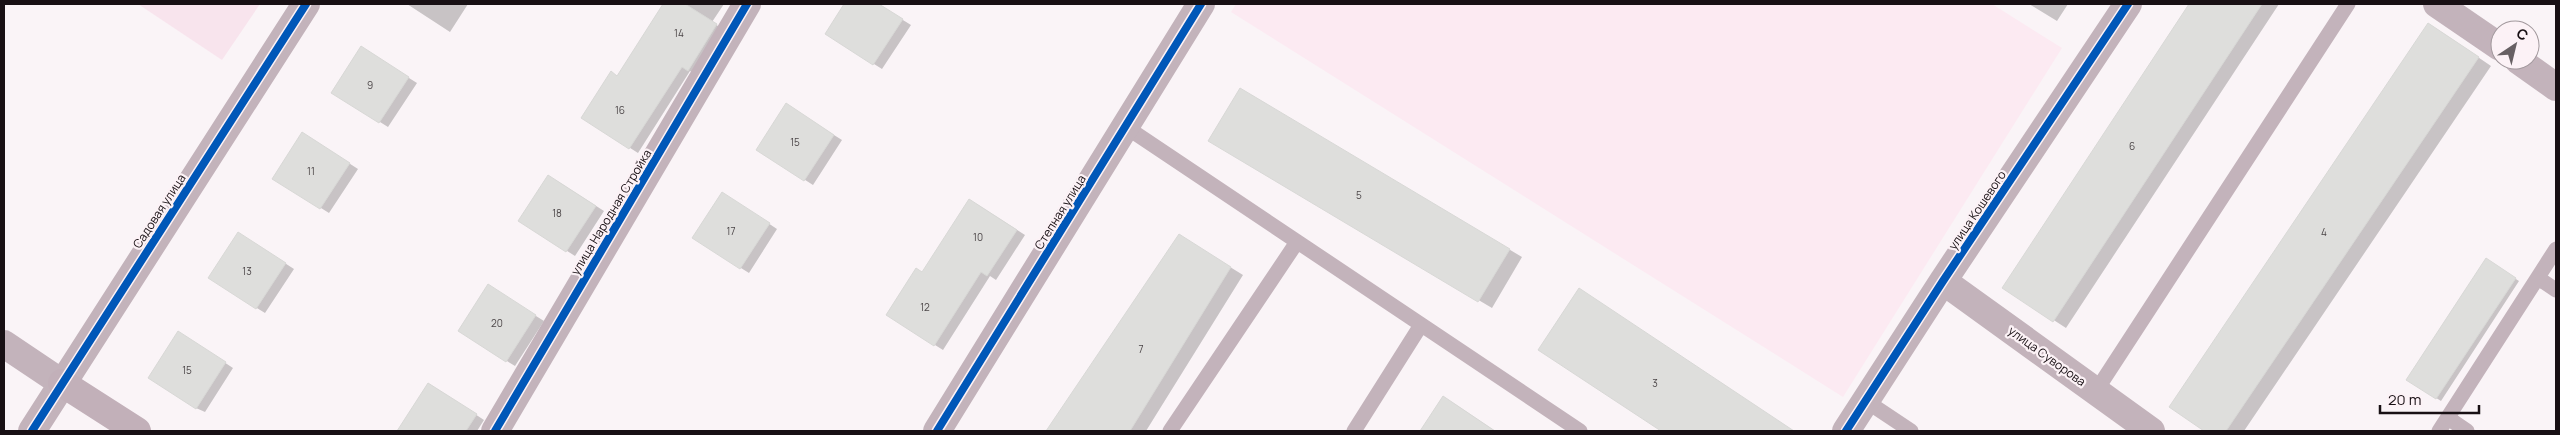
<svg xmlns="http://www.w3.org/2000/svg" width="2560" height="435" viewBox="0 0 2560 435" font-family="Manrope,sans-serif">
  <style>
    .built { fill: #fceaf2 }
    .green { fill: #f8e4ed }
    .shadow { fill: #0003 }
    .building { fill: #dededc; stroke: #d8d8d6 }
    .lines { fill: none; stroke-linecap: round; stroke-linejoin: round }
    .lane { stroke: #c3b3bb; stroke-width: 15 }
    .street { stroke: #c3b3bb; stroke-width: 28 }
    .secondary { stroke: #c2b0b9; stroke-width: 28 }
    .cycleway-casing { stroke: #fcf2f6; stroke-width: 11 }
    .cycleway { stroke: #0057b8; stroke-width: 8 }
    .labels { text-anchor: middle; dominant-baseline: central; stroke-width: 4.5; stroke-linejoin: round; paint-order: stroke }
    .number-label { font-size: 10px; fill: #4c4648 }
    .street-label { font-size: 12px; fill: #181014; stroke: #fcf2f6 }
  </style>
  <rect width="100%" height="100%" fill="#faf4f7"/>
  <path class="built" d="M1236,4H1992L2062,48L1843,397L1231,12Z"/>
  <path class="green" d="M138,4H260L222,60Z"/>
  <path class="shadow" d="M407,4H468L450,32Z
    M665,4H724L712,22L724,30L697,75L690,71L638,153L583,118L618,77Z
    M846,4H877L911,25L882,69L826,34Z
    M2029,4H2068L2057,21Z
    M2190,4H2279L2066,328L2004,288Z
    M2441,32L2491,66L2244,431H2207L2171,407Z
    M369,53L417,83L388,127L332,92Z
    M1240,89L1522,257L1492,308L1210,141Z
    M794,110L842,140L813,185L758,150Z
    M310,138L358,169L329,213L273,178Z
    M557,181L604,211L575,256L520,221Z
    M730,198L777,229L749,273L693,238Z
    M978,205L1025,235L996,280L990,276L943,350L935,345Z
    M1180,236L1243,275L1146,431H1047Z
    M246,238L294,269L265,313L209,278Z
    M2486,260L2519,281L2441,401L2408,380Z
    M496,291L544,321L515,366L507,361Z
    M186,337L233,368L205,412L196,408Z
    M1540,350L1783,424L1778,431H1663Z
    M437,389L484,420L477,431H404L400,429Z
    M1443,398L1456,405L1495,431H1421Z"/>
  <path class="building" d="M663,4H685L717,24L688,71L682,67L629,149L581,118L611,71L617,76Z
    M844,4H879L903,19L873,65L825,34Z
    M2189,4H2262L2053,322L2002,288Z
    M2428,23L2479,57L2226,431H2204L2169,407Z
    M361,46L409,77L379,123L331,93Z
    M1240,88L1510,249L1478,302L1208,141Z
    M786,103L834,135L804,181L756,150Z
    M302,132L350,163L320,209L272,179Z
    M548,175L596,206L566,252L518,221Z
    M722,192L770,223L740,269L692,238Z
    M969,199L1017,230L987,276L981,272L934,346L886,315L916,268L922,272Z
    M238,232L286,263L256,309L208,278Z
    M1179,234L1231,267L1130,431H1046Z
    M2486,258L2516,278L2436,399L2406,380Z
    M488,284L536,315L506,362L458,331Z
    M1579,288L1794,431H1661L1538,350Z
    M178,331L226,362L196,409L148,378Z
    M428,383L477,414L466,431H397Z
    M1443,396L1495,431H1420Z"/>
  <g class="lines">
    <path class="lane" d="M1126,127L1580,431
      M2538,278L2556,290
      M2096,391L2348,4
      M1866,401L1911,431
      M2448,418L2467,431
      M1170,431L1297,242
      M1354,431L1421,325
      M2439,431L2556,249"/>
    <path class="street" d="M2437,4L2500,47
      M2518,60L2556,87
      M1943,281L2151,431
      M4,344L62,383
      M32,431L306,4
      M495,431L747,4
      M937,431L1201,4
      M1846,431L1943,281L2128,4"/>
    <path class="secondary" d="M62,383L137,431"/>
    <defs>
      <path id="cycleway" d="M32,431L306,4
        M495,431L747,4
        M937,431L1201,4
        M1846,431L1943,281L2128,4"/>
    </defs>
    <use href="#cycleway" class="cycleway-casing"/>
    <use href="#cycleway" class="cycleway"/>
  </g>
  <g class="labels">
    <g class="number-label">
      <text x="679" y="33">14</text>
      <text x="370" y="85">9</text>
      <text x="620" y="110">16</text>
      <text x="795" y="142">15</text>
      <text x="2132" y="146">6</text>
      <text x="311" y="171">11</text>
      <text x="1359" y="195">5</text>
      <text x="557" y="213">18</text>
      <text x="731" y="231">17</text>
      <text x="2324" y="232">4</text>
      <text x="978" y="237">10</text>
      <text x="247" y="271">13</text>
      <text x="925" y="307">12</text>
      <text x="497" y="323">20</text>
      <text x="1141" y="349">7</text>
      <text x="187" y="370">15</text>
      <text x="1655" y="383">3</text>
    </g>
    <g class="street-label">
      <text transform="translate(1977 210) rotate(-56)">улица Кошевого</text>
      <text transform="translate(159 211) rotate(-57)">Садовая улица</text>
      <text transform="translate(611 212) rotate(-59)">улица Народная Стройка</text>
      <text transform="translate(1060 212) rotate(-58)">Степная улица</text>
      <text transform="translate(2047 356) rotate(36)">улица Суворова</text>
    </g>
  </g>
  <rect width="2560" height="435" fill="none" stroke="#181014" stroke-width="10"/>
  <g transform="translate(2515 45) rotate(35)"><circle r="24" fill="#fcf2f6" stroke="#a1989c"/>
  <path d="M0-4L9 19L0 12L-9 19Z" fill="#676063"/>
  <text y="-8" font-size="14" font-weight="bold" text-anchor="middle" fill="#181014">С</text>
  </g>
  <path d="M2380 405v8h99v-8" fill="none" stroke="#181014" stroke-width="2.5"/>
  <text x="2388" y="405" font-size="15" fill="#181014" stroke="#fcf2f6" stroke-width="4" paint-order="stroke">20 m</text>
</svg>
